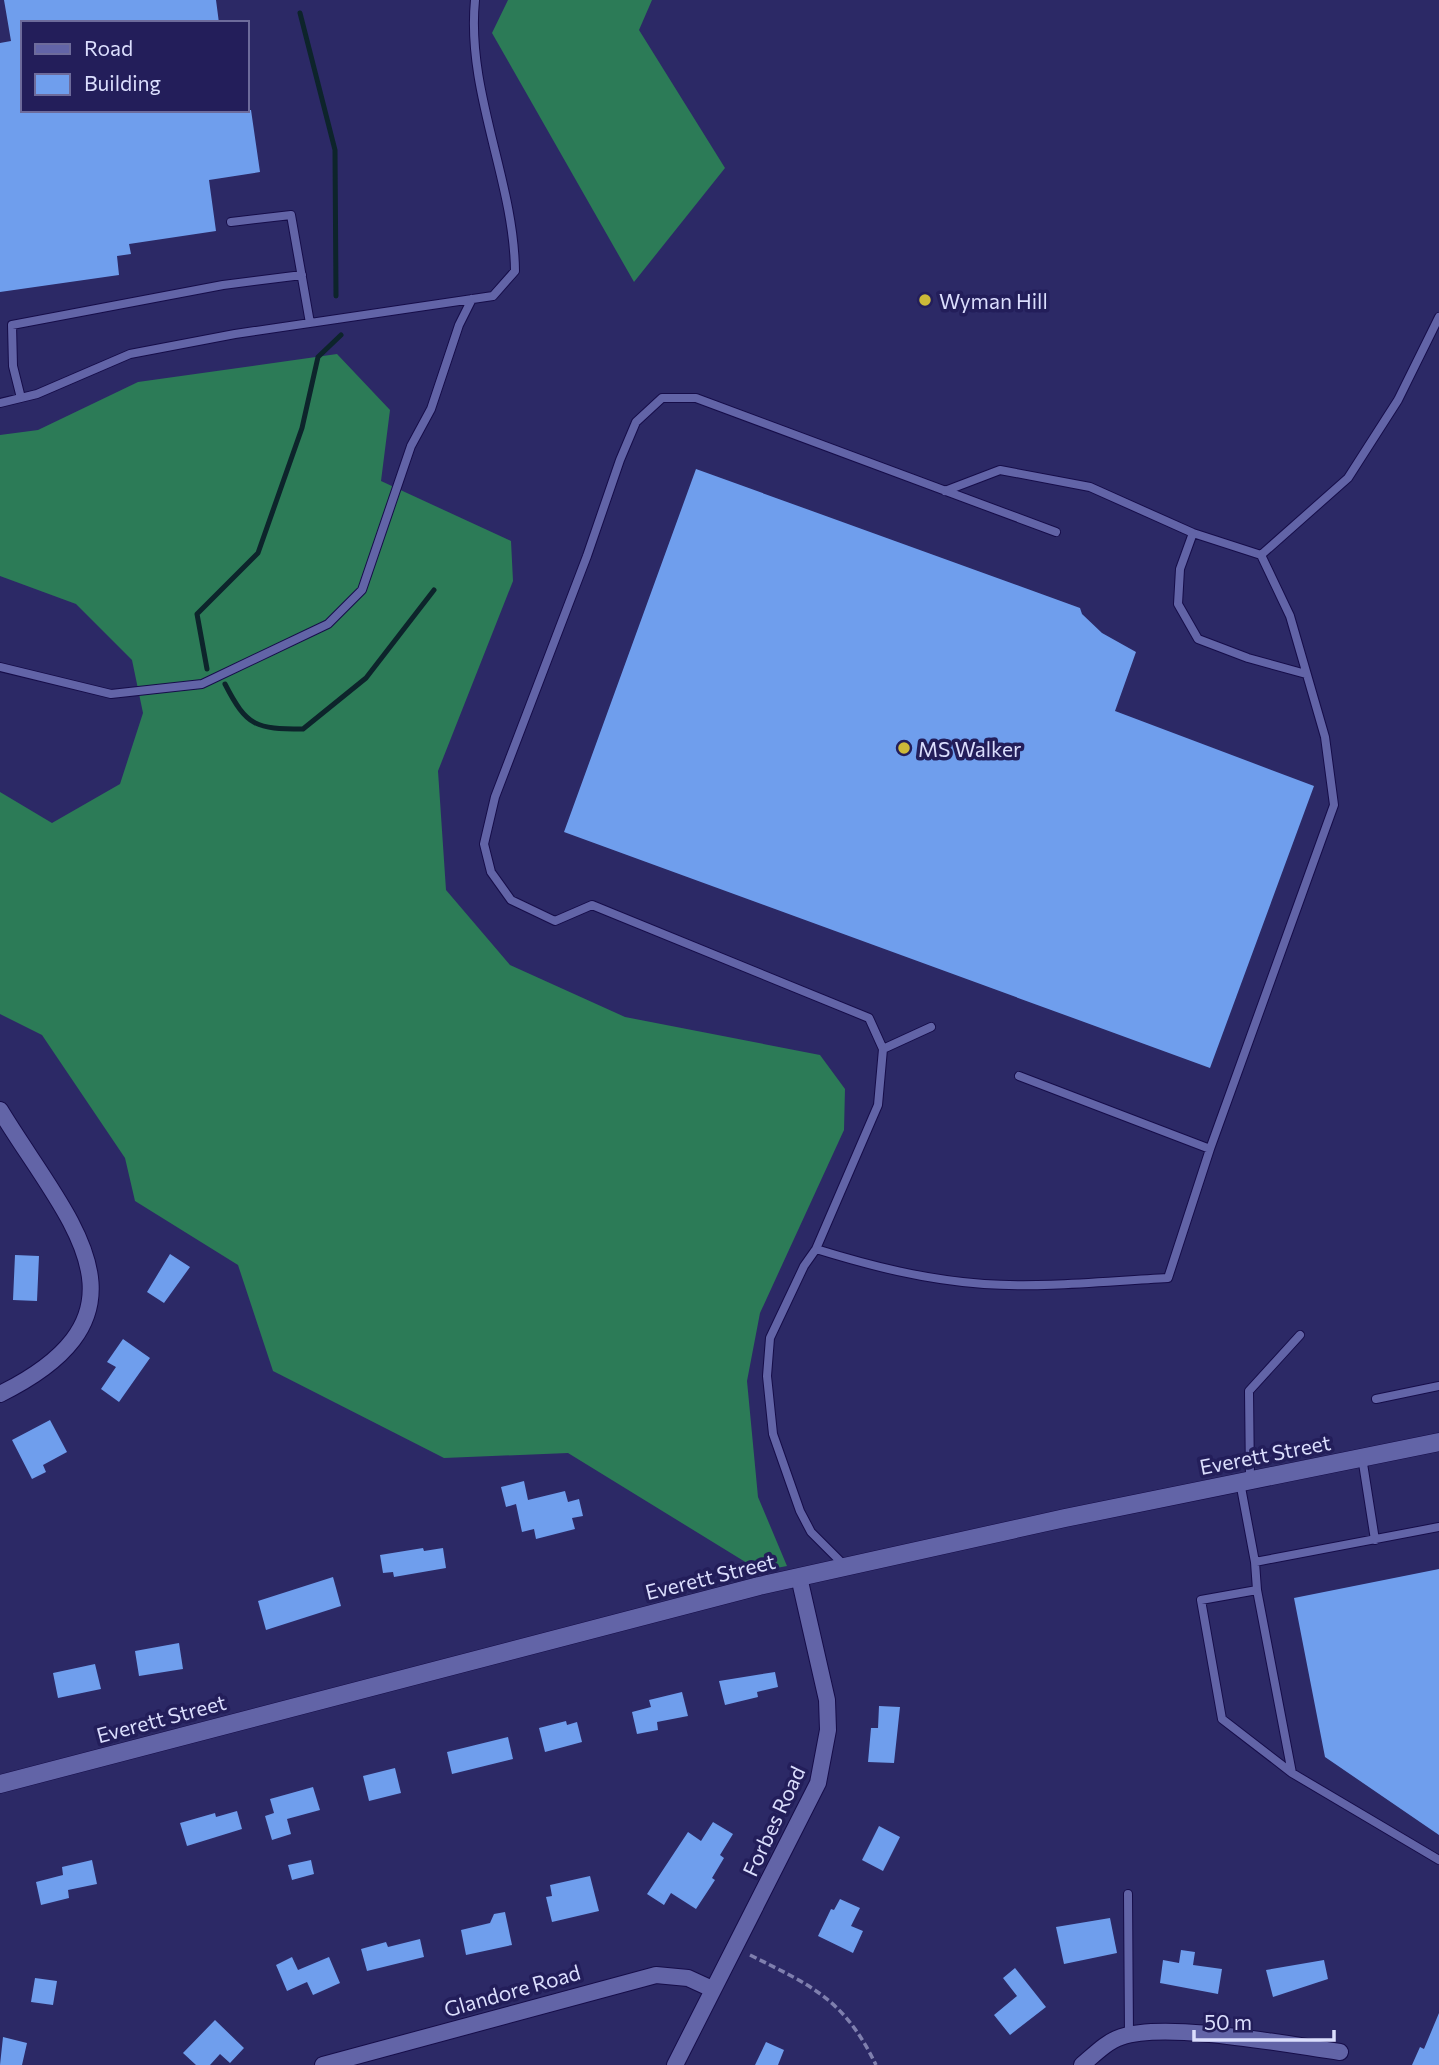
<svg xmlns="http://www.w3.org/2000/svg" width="1439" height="2065" viewBox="0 0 1439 2065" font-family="Commissioner,sans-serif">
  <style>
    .forest { fill: #2c7b57 }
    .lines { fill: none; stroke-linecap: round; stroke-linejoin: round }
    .stream { stroke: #0d242b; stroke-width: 5 }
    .building { fill: #6f9eed }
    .service-casing { stroke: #160d49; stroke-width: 10 }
    .minor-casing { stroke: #160d49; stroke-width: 18 }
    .tertiary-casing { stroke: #160d49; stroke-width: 19 }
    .path { stroke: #7f7fae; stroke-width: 3.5; stroke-dasharray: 7 3.5; stroke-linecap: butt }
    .service { stroke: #6264a7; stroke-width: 8 }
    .minor { stroke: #6264a7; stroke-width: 16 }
    .tertiary { stroke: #6264a7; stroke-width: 18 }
    .poi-dot { fill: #ccb938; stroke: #231e5a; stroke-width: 2.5 }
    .labels { text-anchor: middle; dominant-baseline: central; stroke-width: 7; stroke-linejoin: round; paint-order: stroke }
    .poi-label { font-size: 21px; fill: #dbdefd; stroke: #231e5a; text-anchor: start }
    .street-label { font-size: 21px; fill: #dbdefd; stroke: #231e5a }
  </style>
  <rect width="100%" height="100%" fill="#2c2966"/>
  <path class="forest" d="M508,0H652L639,30L725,168L634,282L492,33Z
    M337,354L390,410L381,481L511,541L513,581L438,771L446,890L510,965L625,1017L820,1055L845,1089L844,1130L760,1313L747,1381L758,1497L787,1566L760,1571L568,1453L444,1458L273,1371L238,1265L135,1201L125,1158L42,1035L0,1014V792L52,823L120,784L143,713L132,660L76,604L0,576V435L38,430L138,382Z"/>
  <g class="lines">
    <path class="stream" d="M300,13L335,150L336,296
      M207,669L197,614L258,553L302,428L318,357L341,335
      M225,684C247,727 256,729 303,729L366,678L434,590"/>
  </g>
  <path class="building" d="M4,0H216L219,23H23V110H251L260,172L209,180L216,231L129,244L131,254L117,256L119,275L0,292V43L11,41Z
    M696,469L1080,608L1082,614L1102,633L1136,652L1115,711L1314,786L1210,1068L564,832Z
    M170,1254L190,1267L164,1303L147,1292Z
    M15,1255L39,1256L37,1301L13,1300Z
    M123,1339L150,1358L119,1402L101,1389L116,1367L107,1362Z
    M50,1420L67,1452L43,1465L46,1472L32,1479L12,1440Z
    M524,1481L528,1500L565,1491L568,1502L579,1499L583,1516L572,1518L575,1529L536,1539L534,1529L522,1532L516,1504L506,1507L501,1487Z
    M423,1548L424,1551L443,1548L446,1568L394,1577L393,1572L383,1573L380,1555Z
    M1439,1569V1835L1325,1757L1294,1598Z
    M333,1577L341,1606L266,1630L258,1601Z
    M179,1643L183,1669L139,1676L135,1651Z
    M95,1664L101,1689L58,1698L53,1673Z
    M775,1672L778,1687L757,1692L758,1697L725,1705L719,1681Z
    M682,1692L688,1716L657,1722L658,1730L637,1734L632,1712L651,1707L649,1700Z
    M879,1706L900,1707L894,1763L868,1762L871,1728H878Z
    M566,1721L567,1725L577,1722L582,1742L545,1752L539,1728Z
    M508,1737L513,1759L452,1774L447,1752Z
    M395,1768L401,1793L369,1801L363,1776Z
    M313,1787L320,1810L287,1819L291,1834L272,1840L265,1816L274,1813L270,1799Z
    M237,1811L242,1829L187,1846L180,1823L215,1813L216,1817Z
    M713,1822L733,1834L720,1855L724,1858L712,1878L715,1880L696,1909L671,1893L664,1905L647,1894L688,1832L701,1841Z
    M879,1826L900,1837L883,1871L862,1860Z
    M92,1860L97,1884L68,1890L69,1898L41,1905L36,1882L63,1875L62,1867Z
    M311,1860L314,1874L292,1880L288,1865Z
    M590,1876L599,1911L552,1922L546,1897L552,1896L550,1885Z
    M840,1899L860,1908L851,1926L863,1931L853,1953L818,1936L831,1909L834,1910Z
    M505,1912L512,1945L466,1955L461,1930L490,1923L494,1914Z
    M1110,1918L1117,1953L1064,1964L1056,1927Z
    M420,1939L424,1957L367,1971L361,1949L386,1942L388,1947Z
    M1181,1950L1195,1952L1193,1965L1222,1969L1218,1994L1160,1983L1163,1960L1179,1963Z
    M292,1957L298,1970L329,1957L340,1983L313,1995L307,1982L287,1991L276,1965Z
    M1324,1960L1328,1979L1273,1997L1266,1970Z
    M1015,1968L1046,2007L1010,2035L994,2015L1017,1996L1003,1978Z
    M35,1978L57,1981L53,2005L31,2002Z
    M1439,2013V2065H1412L1420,2047L1424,2049Z
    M215,2020L244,2048L230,2063L220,2054L210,2065H196L183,2053Z
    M3,2037L27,2043L22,2065H0Z
    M766,2042L784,2050L778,2065H755Z"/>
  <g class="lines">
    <defs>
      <path id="service" d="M231,222L291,215L310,323
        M21,398L13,366L12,325L223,285L302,275
        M0,403L37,394L130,354L235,334L493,296L515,271C514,180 466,92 475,0
        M945,491L1000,470L1090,487L1193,533L1261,555
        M1193,533L1180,569L1178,604L1198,639L1248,658L1306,674
        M0,667L111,694L202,684L328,624L362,590L411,446L431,409L459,325L472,299
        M883,1049L869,1018L592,905L555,921L511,900L491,872L484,844L495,797L587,556L620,460L636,422L662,398H696L1056,532
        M1019,1076L1210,1149L1334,805L1325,737L1290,616L1261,555L1348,478L1398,400L1439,317
        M816,1249C871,1266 926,1280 984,1284C1045,1288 1107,1281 1168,1278L1210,1149
        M1376,1399L1439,1386
        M1362,1457L1375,1540
        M1250,1480L1249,1391L1300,1335
        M1240,1482L1255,1562L1257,1590L1292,1773L1439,1860
        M1255,1562L1439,1527
        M845,1566L811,1532L800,1511L773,1434L767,1376L770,1338L804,1266L816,1249L878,1105L883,1049L931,1027
        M1257,1590L1201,1600L1222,1719L1292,1773
        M1128,1894L1129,2035"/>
      <path id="minor" d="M0,1110C66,1219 166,1312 0,1394
        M323,2065L656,1975L688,1978L712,1989
        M675,2065L818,1783L828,1730L827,1700L799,1577
        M1082,2065C1094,2055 1106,2042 1121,2037C1166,2021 1289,2045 1340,2052"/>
      <path id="tertiary" d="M0,1784L759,1586L1065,1518L1439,1442"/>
    </defs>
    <use href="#service" class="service-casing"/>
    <use href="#minor" class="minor-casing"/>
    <use href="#tertiary" class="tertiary-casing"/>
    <path class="path" d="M750,1955C812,1986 844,1999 876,2065"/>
    <use href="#service" class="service"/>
    <use href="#minor" class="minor"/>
    <use href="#tertiary" class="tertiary"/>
  </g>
  <g class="poi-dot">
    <circle cx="925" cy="300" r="7"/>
    <circle cx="904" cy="748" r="7"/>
  </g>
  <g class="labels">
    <g class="poi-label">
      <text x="939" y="300">Wyman Hill</text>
      <text x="918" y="748">MS Walker</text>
    </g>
    <g class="street-label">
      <text transform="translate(1265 1454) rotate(-11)">Everett Street</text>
      <text transform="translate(710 1576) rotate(-14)">Everett Street</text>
      <text transform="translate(161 1718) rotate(-15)">Everett Street</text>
      <text transform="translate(773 1821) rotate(-65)">Forbes Road</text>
      <text transform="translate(512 1990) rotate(-16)">Glandore Road</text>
    </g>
  </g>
  <rect x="21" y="21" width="228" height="91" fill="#231e5a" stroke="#6d6b9b" stroke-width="2"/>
  <rect x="35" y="44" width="35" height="10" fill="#6264a7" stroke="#6d6b9b" stroke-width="2"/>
  <text x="84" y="56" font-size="21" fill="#dbdefd">Road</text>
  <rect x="35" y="74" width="35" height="21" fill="#6f9eed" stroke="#6d6b9b" stroke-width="2"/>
  <text x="84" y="91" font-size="21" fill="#dbdefd">Building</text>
  <path d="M1194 2030v10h140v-10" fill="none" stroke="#dbdefd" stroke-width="3.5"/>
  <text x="1204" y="2030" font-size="21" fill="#dbdefd" stroke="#231e5a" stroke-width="5" paint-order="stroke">50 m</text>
</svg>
